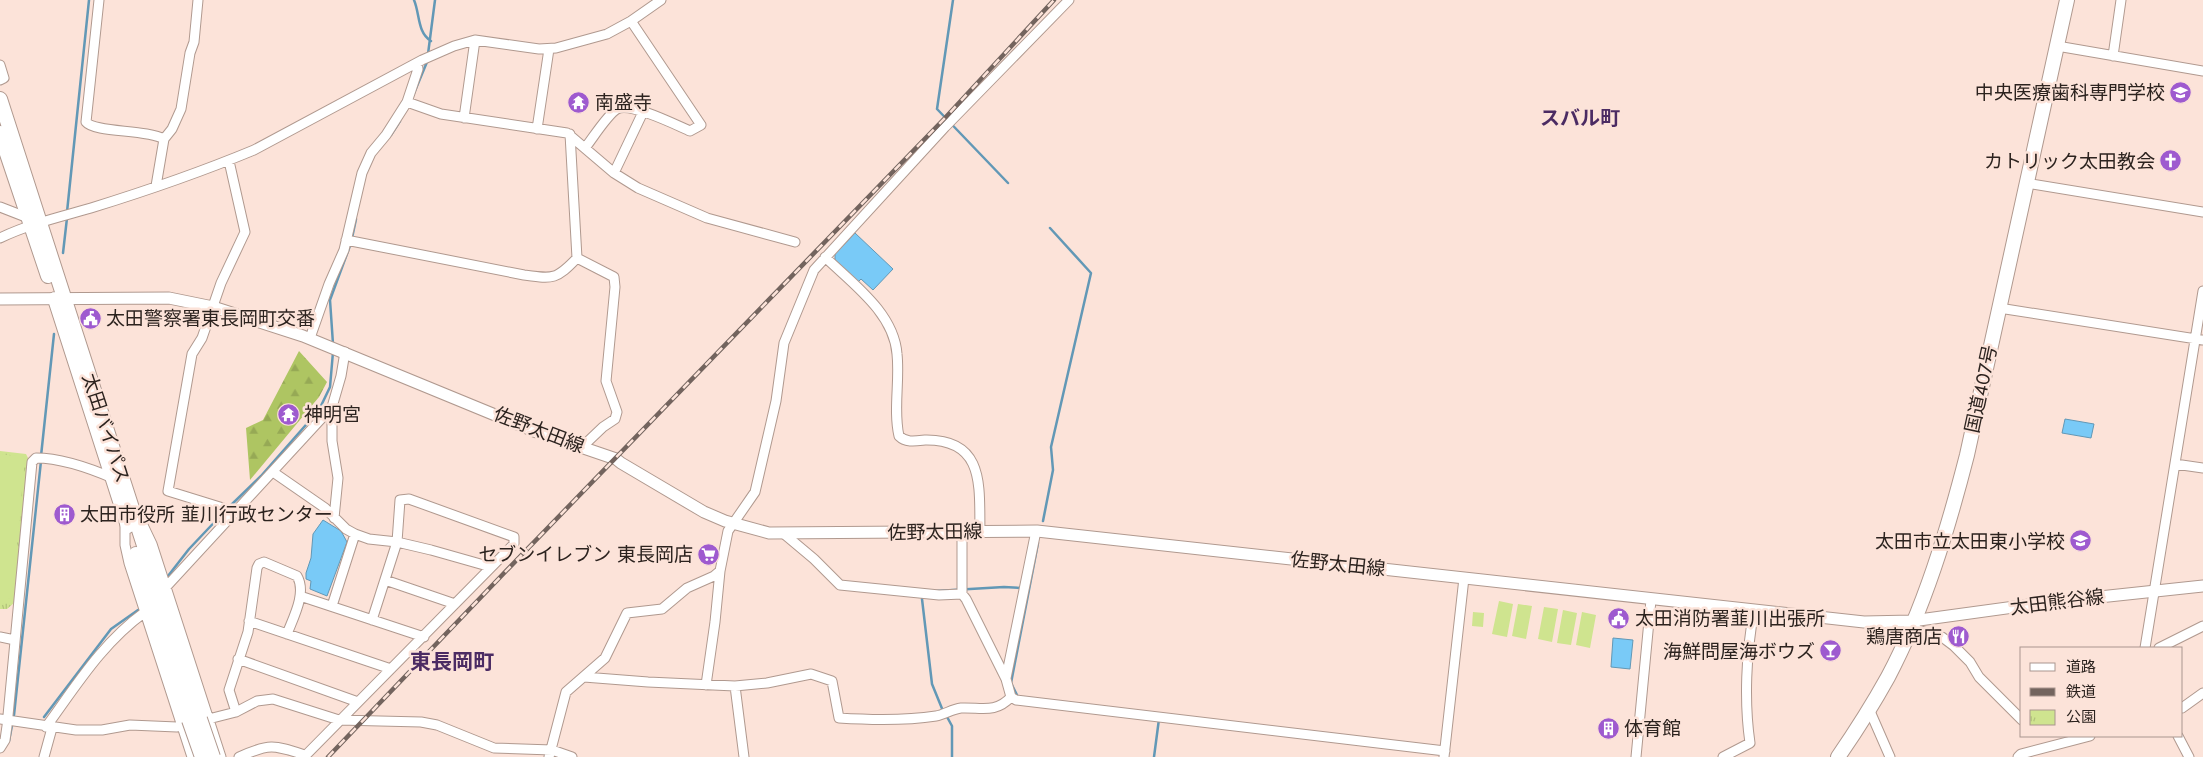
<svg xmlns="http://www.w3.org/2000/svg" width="2203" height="757" viewBox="0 0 2203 757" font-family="Jost,'Noto Sans JP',sans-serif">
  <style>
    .forest { fill: url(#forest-firs) }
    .park { fill: url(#park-tufts) }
    .pitch { fill: #cfe48f }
    .water { fill: #79caf7; stroke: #6298b6 }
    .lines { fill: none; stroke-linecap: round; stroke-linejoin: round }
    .stream { stroke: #6298b6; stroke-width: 2.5 }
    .minor-casing { stroke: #b0998f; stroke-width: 11 }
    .major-casing { stroke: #b0998f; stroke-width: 13 }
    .highway-casing { stroke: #b0998f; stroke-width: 16 }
    .minor { stroke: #fff; stroke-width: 9 }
    .major { stroke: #fff; stroke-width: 11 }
    .highway { stroke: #fff; stroke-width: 14 }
    .rail-casing { stroke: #73645e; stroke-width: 4.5 }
    .rail { stroke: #fce3d9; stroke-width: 2.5; stroke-dasharray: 8; stroke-linecap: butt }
    .highway-bridge-casing { stroke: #b0998f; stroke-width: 16; stroke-linecap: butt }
    .highway-bridge { stroke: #fff; stroke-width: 14 }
    .labels { text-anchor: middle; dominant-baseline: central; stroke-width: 5; stroke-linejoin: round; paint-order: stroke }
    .poi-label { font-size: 19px; fill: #2c231f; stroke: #fce3d9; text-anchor: end }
    .street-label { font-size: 19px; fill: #2c231f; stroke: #fce3d9 }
    .neighbourhood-label { font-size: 20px; font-weight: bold; fill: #4b2b63; stroke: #fce3d9 }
    .quarter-label { font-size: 21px; font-weight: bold; fill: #4b2b63; stroke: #fce3d9 }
  </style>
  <defs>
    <pattern id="forest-firs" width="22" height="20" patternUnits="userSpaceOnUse" patternTransform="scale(1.25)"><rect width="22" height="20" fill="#aec562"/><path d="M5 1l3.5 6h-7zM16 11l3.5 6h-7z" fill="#96a955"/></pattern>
    <pattern id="park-tufts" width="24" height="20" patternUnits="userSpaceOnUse" patternTransform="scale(1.25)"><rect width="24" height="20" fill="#cfe48f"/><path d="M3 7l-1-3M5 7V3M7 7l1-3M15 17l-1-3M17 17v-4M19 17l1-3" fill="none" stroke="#b2c37b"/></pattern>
  </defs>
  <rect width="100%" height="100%" fill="#fce3d9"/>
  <path class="forest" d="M299,351L327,382L319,397L250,480L246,428L263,420Z"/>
  <path class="park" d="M0,451L26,454L28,458L14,603L7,609H0Z"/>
  <path class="pitch" d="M0,454L24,457L25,459L12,596L0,606Z
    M1499,601L1513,604L1507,637L1492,634Z
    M1518,604L1532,606L1526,639L1512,636Z
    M1544,607L1558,609L1552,642L1538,639Z
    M1563,610L1577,613L1571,645L1557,643Z
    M1473,612L1484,613L1483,627L1472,626Z
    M1582,612L1596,615L1590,648L1576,645Z"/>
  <path class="water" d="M855,233L893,269L873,290L861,279L858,282L835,260V254Z
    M2065,419L2094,424L2091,438L2062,433Z
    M323,520L341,531L347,542L327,596L310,589L311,581L306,579V573L311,558L313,534Z
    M1613,638L1633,640L1630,669L1611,667Z"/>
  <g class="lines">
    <path class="stream" d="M414,0C420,14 417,32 431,41
      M953,0L937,109L1008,183
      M428,54L435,0
      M412,98L427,62
      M391,135L400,121
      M67,212L89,0
      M352,238L356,219
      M63,253L67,218
      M333,344L330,300L351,243
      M41,456L54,334
      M228,508L261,476L319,410L330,387L333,352
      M1043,521L1053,470L1051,447L1091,273L1050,228
      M168,576L189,549L224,512
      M936,591L1004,587L1023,588
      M922,599L932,684L943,711
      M1018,697L1011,683L1038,543
      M946,715L952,726V757
      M44,717L111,629L138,610
      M9,741L14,715L41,461
      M1154,757L1159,719"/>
    <defs>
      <path id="minor" d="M99,0L86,122C95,133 146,129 164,139
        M2057,46L2203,71
        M2113,56L2121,0
        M0,65L4,78L0,80
        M407,102L441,114L567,133L614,173L638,188L707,218L795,242
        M464,118L475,40
        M537,129L549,49
        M585,148C593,138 607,115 617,109C631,102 676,125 690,131L701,125L631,21
        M229,161L245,232L221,283L202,338L192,354L168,491L223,508L233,515
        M614,173L643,112
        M2026,183L2203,212
        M156,186L164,139L172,129L181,109L190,53L194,42L198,0
        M0,207L31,219
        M0,238C29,224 60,217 91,208C146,191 201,172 254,150L422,60L454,46L475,40L539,49L556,48L607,34L631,21L661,0
        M346,240L524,275C553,279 556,280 577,258L570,134
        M825,257C853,284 894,313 897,354C900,381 893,410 899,436C906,443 916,441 925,440C986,439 979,488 980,532
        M577,258L614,277L615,287L606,381L617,412L615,419L603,427L582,447
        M1999,308L2203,340
        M310,338L329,284L344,250L362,173L371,153L386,135L407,102L418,69L417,63
        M2175,464L2203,468
        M273,472L325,508L346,529L355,534L369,539L397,542L431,550L491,567
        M334,518L338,478L332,441V407L341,376L345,352
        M125,520V545L129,563L192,757
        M142,523L152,544L221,757
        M783,533L814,559L840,585L939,595L962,594L966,599L1006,679L1011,697
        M385,580L455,604
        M166,587L332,407
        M962,594V532
        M300,596L424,637
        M332,606L355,534
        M249,621L391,669
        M1910,628L1942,637L1954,646L1970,662L1979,677L2022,720
        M0,637L15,640
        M2145,648L2203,291
        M2159,648L2203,626
        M238,659L358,702
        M584,677L648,682L735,686L767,683L811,674L832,681L839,718C871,720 904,721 936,716C944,715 952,709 961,708C981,707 995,714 1011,697
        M1006,678L1036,531
        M706,685L715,622L720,571L728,531L755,492L776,401L784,343L814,270L945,127L1069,0
        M735,686L744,757
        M1011,697L1016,700L1445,751
        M2182,708L2203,693
        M1869,709L1890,757
        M236,712L229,690L248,632L257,568L259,564L264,562L297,576C307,593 293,618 287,634
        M0,719L76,730H102L130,725L177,727L236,712L257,701L273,699L339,720L421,722L437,725L494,748L552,750L572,757
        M46,727C76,686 102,643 145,612
        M2178,736L2189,757
        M0,748L5,740L7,726L32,462L36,458C62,458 92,469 115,479
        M44,757L52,728
        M239,757C270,743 274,745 305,755
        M304,757L514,544V537L409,499L400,500L397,542L372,620
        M549,757L566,692L605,658L627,613L662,609L687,588L714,576L720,571
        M1444,757L1464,578
        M1636,757L1651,600
        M1723,757L1750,743C1744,702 1746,653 1754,611
        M2018,757L2021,754L2090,736"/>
      <path id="major" d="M0,299L169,298L213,307L303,336L534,431L616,459L621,463L704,512L725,521L769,533L1037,531L1864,622L1912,621L2043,603L2203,586"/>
      <path id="highway" d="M0,99L200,719
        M0,133L48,276
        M55,299L128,526
        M136,554L189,720
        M1838,757C1856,731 1873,704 1888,677C1924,609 1948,529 1967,455L2067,0"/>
    </defs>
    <use href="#minor" class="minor-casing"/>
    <use href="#major" class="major-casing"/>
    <use href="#highway" class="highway-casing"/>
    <use href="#minor" class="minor"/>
    <use href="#major" class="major"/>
    <use href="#highway" class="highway"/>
    <defs>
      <path id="rail" d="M328,757L506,571L945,118L1054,0"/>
    </defs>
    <use href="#rail" class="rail-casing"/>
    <use href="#rail" class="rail"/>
    <defs>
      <path id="highway-bridge" d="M200,719L213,757
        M189,720L202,757"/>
    </defs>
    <use href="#highway-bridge" class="highway-bridge-casing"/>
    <use href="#highway-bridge" class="highway-bridge"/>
  </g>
  <defs>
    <symbol id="school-disc" viewBox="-11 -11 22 22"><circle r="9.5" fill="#9e5acf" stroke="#fce3d9"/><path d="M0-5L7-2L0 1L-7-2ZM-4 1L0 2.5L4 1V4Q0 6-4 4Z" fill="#fff"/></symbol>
    <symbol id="temple-disc" viewBox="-11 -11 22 22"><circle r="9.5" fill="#9e5acf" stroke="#fce3d9"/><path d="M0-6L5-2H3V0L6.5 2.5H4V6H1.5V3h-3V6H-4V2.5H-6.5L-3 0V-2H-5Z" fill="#fff"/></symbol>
    <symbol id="church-disc" viewBox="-11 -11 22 22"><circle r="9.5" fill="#9e5acf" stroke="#fce3d9"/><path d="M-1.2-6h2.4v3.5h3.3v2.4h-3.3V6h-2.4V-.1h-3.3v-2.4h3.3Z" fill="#fff"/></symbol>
    <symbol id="civic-disc" viewBox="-11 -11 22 22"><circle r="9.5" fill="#9e5acf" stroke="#fce3d9"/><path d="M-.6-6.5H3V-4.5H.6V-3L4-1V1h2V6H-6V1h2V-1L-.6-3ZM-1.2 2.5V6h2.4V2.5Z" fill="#fff"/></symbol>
    <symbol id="building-disc" viewBox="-11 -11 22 22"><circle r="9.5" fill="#9e5acf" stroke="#fce3d9"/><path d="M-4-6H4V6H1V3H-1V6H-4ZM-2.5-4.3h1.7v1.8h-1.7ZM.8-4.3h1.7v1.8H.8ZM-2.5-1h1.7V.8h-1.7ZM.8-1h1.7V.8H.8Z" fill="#fff"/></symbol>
    <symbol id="supermarket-disc" viewBox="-11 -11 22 22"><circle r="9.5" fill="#9e5acf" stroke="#fce3d9"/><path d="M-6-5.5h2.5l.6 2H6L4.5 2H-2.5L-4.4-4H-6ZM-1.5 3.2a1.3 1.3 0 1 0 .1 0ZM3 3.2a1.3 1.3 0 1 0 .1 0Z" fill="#fff"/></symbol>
    <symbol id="restaurant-disc" viewBox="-11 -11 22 22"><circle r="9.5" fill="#9e5acf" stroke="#fce3d9"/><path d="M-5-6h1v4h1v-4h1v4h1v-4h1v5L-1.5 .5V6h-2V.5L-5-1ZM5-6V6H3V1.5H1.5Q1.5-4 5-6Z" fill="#fff"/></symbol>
    <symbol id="bar-disc" viewBox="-11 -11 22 22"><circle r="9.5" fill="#9e5acf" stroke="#fce3d9"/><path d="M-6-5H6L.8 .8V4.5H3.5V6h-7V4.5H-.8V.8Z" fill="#fff"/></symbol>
  </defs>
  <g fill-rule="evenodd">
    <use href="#school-disc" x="2168" y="80" width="25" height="25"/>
    <use href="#temple-disc" x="566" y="90" width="25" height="25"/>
    <use href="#church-disc" x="2158" y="148" width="25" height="25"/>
    <use href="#civic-disc" x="78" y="306" width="25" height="25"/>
    <use href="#temple-disc" x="276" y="402" width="25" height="25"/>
    <use href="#building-disc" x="52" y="502" width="25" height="25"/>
    <use href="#school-disc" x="2068" y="528" width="25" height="25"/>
    <use href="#supermarket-disc" x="696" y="542" width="25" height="25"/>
    <use href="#civic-disc" x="1606" y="606" width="25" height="25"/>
    <use href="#restaurant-disc" x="1946" y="624" width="25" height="25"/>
    <use href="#bar-disc" x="1818" y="638" width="25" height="25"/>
    <use href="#building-disc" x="1596" y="716" width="25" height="25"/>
  </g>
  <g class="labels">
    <g class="poi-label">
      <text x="2165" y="92">中央医療歯科専門学校</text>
      <text x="595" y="102" text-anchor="start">南盛寺</text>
      <text x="2155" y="161">カトリック太田教会</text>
      <text x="106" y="318" text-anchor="start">太田警察署東長岡町交番</text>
      <text x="304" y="414" text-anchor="start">神明宮</text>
      <text x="80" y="514" text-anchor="start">太田市役所 韮川行政センター</text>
      <text x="2065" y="541">太田市立太田東小学校</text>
      <text x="693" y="554">セブンイレブン 東長岡店</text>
      <text x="1635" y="618" text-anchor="start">太田消防署韮川出張所</text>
      <text x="1942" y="636">鶏唐商店</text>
      <text x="1815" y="651">海鮮問屋海ボウズ</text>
      <text x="1624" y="728" text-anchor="start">体育館</text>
    </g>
    <g class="street-label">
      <text transform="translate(1981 389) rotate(-78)">国道407号</text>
      <text transform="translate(106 428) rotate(72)">太田バイパス</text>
      <text transform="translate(539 430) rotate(21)">佐野太田線</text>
      <text transform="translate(935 532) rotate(-1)">佐野太田線</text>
      <text transform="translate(1338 564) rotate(6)">佐野太田線</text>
      <text transform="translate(2057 602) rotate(-7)">太田熊谷線</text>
    </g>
    <g class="neighbourhood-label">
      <text x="1580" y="118">スバル町</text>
    </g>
    <g class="quarter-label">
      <text x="452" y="662">東長岡町</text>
    </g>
  </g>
  <rect x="2020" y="647" width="162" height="90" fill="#fce3d9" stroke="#a9968f"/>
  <rect x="2030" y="663" width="25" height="8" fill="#ffffff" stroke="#a9968f"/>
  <text x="2066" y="672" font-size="15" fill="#2c231f">道路</text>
  <rect x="2030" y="688" width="25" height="8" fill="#73645e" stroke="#a9968f"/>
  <text x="2066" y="697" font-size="15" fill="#2c231f">鉄道</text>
  <rect x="2030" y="710" width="25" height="15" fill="url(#park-tufts)" stroke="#a9968f"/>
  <text x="2066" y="722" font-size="15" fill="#2c231f">公園</text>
</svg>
